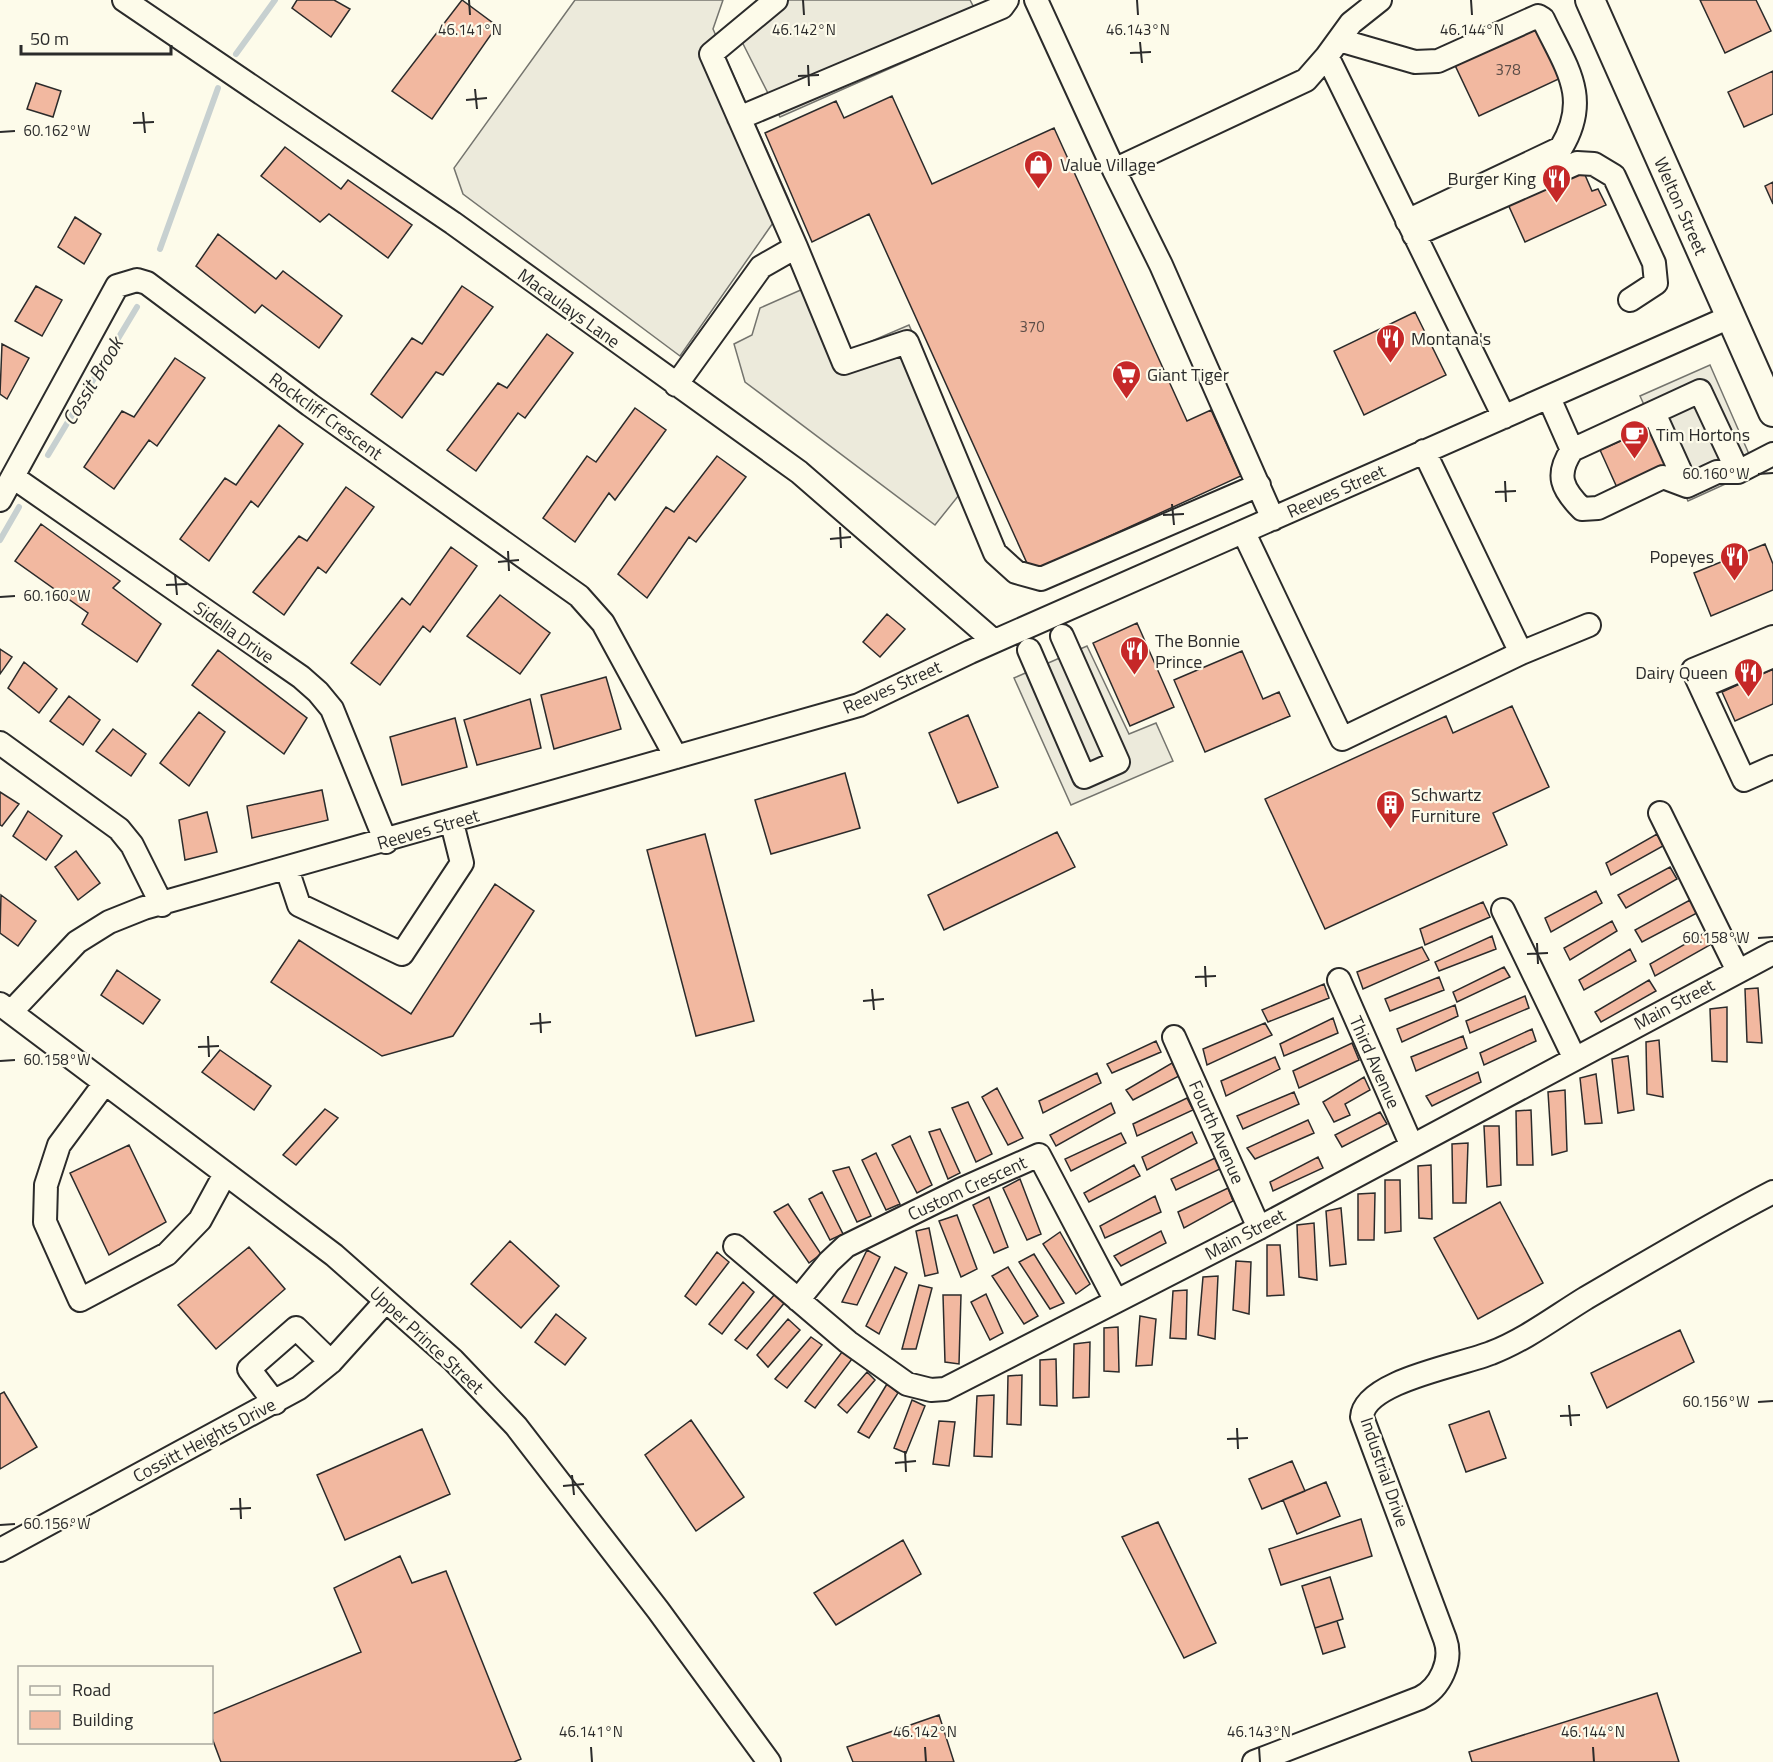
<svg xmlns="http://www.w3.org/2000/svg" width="1773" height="1762" viewBox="0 0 1773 1762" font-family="'Titillium Web',sans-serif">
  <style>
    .parking { fill: #eceadb; stroke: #74746e; stroke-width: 1.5 }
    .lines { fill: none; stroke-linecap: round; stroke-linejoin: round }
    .stream { stroke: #c7d0d0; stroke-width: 6 }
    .building { fill: #f2b8a0; stroke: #2b2b2b; stroke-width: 1.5 }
    .minor-casing { stroke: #2b2b2b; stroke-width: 26 }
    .major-casing { stroke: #2b2b2b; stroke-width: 32 }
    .minor { stroke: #fdfbea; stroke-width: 22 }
    .major { stroke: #fdfbea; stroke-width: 28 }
    .ticks { fill: none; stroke: #2b2b2b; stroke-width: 2 }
    .labels { text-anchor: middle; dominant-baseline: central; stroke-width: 4.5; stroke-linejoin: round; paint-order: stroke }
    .number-label { font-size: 15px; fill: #5d4e48 }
    .poi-label { font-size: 18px; fill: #2b2b2b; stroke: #fdfbea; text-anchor: start }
    .street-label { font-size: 18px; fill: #2b2b2b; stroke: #fdfbea }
    .water-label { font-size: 20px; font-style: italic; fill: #2b2b2b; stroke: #fdfbea }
    .ticks-label { font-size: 15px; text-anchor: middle; fill: #2b2b2b; stroke: #fdfbea; stroke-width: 4.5; stroke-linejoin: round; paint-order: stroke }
  </style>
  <rect width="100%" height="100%" fill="#fdfbea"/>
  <path class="parking" d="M575,0H723L713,29L789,200L680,356L463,194L454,168Z
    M758,0H970L984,27L780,117L732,22Z
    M821,281L851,350L909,325L975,475L935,525L745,382L734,344L752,335L760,308Z
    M1710,365L1756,470L1688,501L1640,396Z
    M1087,646L1129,734L1156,723L1173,761L1071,805L1014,678Z"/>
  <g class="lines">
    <path class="stream" d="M236,54L275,0
      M160,249L218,88
      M48,455L137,307
      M0,540L19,507"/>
  </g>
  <path class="building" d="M297,0H334L350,9L331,37L292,8Z
    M462,0L497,26L432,119L392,91Z
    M1700,0H1756L1771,31L1725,53Z
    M1537,22L1563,77L1479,116L1453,61Z
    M1773,71V114L1744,127L1728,92Z
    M36,83L61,91L53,117L27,109Z
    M892,96L932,184L1054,128L1187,421L1211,410L1241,476L1031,572L869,214L812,242L765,133L836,101L844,118Z
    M285,147L341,189L348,180L412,225L388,258L329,214L320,222L261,176Z
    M1582,168L1592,191L1598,189L1606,205L1525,242L1507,202Z
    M1773,182V204L1765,186Z
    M75,217L101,234L84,264L58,247Z
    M218,234L276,279L283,271L342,316L319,348L262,305L255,313L196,266Z
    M36,286L62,300L42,336L15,321Z
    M462,286L493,307L443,375L436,372L402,418L371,394L412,338L422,344Z
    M1415,312L1446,375L1364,415L1334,351Z
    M547,334L573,353L525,418L518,413L476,471L447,450L498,383L507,388Z
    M2,344L29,358L7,399L0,394Z
    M175,358L205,378L157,446L149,440L114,489L84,467L122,411L134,417Z
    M635,408L666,430L615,500L609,493L575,542L543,518L587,456L596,462Z
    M279,425L303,444L258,507L251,501L209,561L180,539L225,478L236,485Z
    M1650,428L1669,469L1619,492L1600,450Z
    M717,456L746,477L696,542L689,537L647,598L618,574L666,507L674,512Z
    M346,487L374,507L326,573L318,567L284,615L253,592L299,536L307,541Z
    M41,524L120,581L113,588L161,624L137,662L82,624L88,613L15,561Z
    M1765,544L1773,564V590L1711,616L1694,573Z
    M451,547L477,566L430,632L423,626L380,685L351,663L402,598L410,605Z
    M500,595L550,633L520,674L467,636Z
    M887,614L905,629L880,657L863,642Z
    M1137,623L1174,707L1130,726L1093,643Z
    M0,649L12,657L0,674Z
    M218,650L307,718L284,754L192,685Z
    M1242,651L1263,699L1279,692L1290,716L1205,752L1174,680Z
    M24,662L57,689L39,713L8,688Z
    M1773,669V704L1735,721L1722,692Z
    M606,677L621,729L554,749L541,695Z
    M69,696L100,720L83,745L50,721Z
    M530,699L541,748L477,765L464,720Z
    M1512,706L1549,787L1493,813L1507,845L1325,929L1265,799L1446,716L1453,733Z
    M199,712L225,732L189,786L160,763Z
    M968,715L998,787L958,803L929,733Z
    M455,718L467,767L402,785L390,737Z
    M113,729L146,754L131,776L96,751Z
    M845,773L860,828L771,854L755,800Z
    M322,790L328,820L252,838L247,806Z
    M0,792L19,804L2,826L0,825Z
    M28,811L62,836L46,860L13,836Z
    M207,812L217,852L185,860L179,820Z
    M1057,832L1075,867L944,930L928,895Z
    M705,834L754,1021L696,1036L647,850Z
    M1657,834L1663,846L1611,875L1606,863Z
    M76,851L100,883L78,900L55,867Z
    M1670,867L1677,879L1626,908L1618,895Z
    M495,884L534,911L453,1036L382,1056L271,982L299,940L411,1014Z
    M1596,891L1602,903L1551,932L1545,918Z
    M1,895L36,921L18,946L0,933Z
    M1690,900L1697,913L1642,942L1635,930Z
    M1483,902L1490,917L1425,945L1420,929Z
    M1612,921L1617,931L1570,960L1564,948Z
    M1706,932L1710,945L1655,976L1650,964Z
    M1492,936L1496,949L1439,971L1435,962Z
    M1422,947L1429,960L1363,989L1357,972Z
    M1630,949L1636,961L1584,990L1579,980Z
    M1504,967L1510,977L1457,1002L1453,992Z
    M117,970L160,1000L143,1024L101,995Z
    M1439,977L1444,990L1390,1011L1385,999Z
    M1649,980L1656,991L1601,1022L1595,1012Z
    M1324,984L1329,998L1268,1022L1262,1010Z
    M1758,988L1762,1043L1747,1042L1745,989Z
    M1525,996L1529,1008L1470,1033L1466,1021Z
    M1455,1005L1458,1016L1402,1042L1397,1029Z
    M1727,1007V1062L1712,1061L1710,1009Z
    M1333,1018L1338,1033L1284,1056L1280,1044Z
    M1265,1023L1272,1035L1207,1065L1203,1049Z
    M1532,1029L1536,1041L1484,1065L1480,1053Z
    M1463,1036L1467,1048L1416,1071L1411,1057Z
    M1659,1040L1663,1097L1647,1094L1646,1042Z
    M1156,1041L1161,1052L1112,1073L1107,1064Z
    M1352,1043L1359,1060L1299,1088L1293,1071Z
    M220,1050L271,1086L254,1110L202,1072Z
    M1628,1056L1634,1110L1618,1113L1612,1059Z
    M1275,1057L1280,1069L1226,1096L1221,1081Z
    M1172,1063L1179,1076L1133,1100L1126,1090Z
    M1478,1072L1481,1082L1432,1106L1426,1096Z
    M1097,1073L1101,1083L1043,1113L1039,1101Z
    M1596,1074L1602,1123L1585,1124L1580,1078Z
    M1364,1077L1370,1090L1345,1104L1350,1115L1334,1122L1323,1102Z
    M997,1088L1023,1138L1008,1145L982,1097Z
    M1565,1090L1567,1151L1552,1155L1548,1092Z
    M1294,1092L1299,1104L1243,1129L1237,1116Z
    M1187,1098L1193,1110L1137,1136L1133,1124Z
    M968,1102L992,1154L976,1162L952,1108Z
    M1111,1103L1115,1113L1056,1146L1050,1135Z
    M325,1109L338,1118L296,1165L283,1155Z
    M1531,1110L1533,1165H1517L1516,1111Z
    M1380,1112L1387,1124L1342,1147L1335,1135Z
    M1308,1120L1314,1133L1255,1159L1247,1148Z
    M1484,1126H1499L1501,1185L1487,1187Z
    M940,1129L960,1173L948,1179L929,1132Z
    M1192,1132L1197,1143L1147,1170L1142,1157Z
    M1121,1133L1126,1143L1071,1171L1065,1159Z
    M910,1136L932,1185L917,1193L892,1145Z
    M1468,1143L1466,1203H1453L1452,1144Z
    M129,1145L166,1222L109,1255L70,1173Z
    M876,1153L900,1204L886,1210L862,1160Z
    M1318,1157L1323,1168L1273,1191L1270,1182Z
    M1215,1158L1220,1169L1176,1190L1171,1179Z
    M1134,1165L1140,1176L1089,1202L1084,1193Z
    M1431,1165L1432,1219L1419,1218L1418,1166Z
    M849,1167L871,1216L857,1222L833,1171Z
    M1020,1179L1041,1234L1027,1240L1003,1188Z
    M1385,1180H1400L1401,1231L1385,1233Z
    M1228,1188L1233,1201L1184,1228L1178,1212Z
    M822,1192L843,1234L830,1240L809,1199Z
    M1375,1193L1374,1240H1358V1194Z
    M1155,1196L1161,1212L1105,1238L1100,1226Z
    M989,1197L1008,1247L994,1253L973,1205Z
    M1500,1202L1543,1283L1478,1319L1434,1238Z
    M788,1204L821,1254L809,1263L774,1212Z
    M1341,1208L1346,1264L1330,1266L1326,1211Z
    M957,1215L977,1269L961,1277L939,1221Z
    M1314,1223L1317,1280L1299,1277L1297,1225Z
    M929,1228L938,1273L925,1276L916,1231Z
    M1161,1231L1166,1243L1121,1266L1114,1256Z
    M1060,1232L1090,1284L1076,1294L1043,1244Z
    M510,1241L559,1286L521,1328L471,1284Z
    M1267,1245H1280L1284,1295L1267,1296Z
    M249,1247L285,1289L216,1349L178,1305Z
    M867,1250L880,1257L857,1305L842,1302Z
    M717,1252L729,1262L696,1305L685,1296Z
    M1034,1254L1064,1303L1050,1309L1019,1262Z
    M1236,1261L1251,1262L1249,1314L1233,1310Z
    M895,1267L907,1273L879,1334L866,1326Z
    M1008,1267L1038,1316L1024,1324L992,1276Z
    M1218,1276L1215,1339L1198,1335L1203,1277Z
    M743,1282L754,1292L722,1334L709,1324Z
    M919,1285L932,1288L916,1349H902Z
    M1187,1290L1186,1339L1170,1338L1173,1291Z
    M775,1294L785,1302L747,1349L735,1340Z
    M986,1294L1003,1333L990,1340L971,1302Z
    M943,1295H961L959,1364L945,1362Z
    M556,1314L586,1338L565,1365L535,1342Z
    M1140,1316L1156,1319L1152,1365L1136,1366Z
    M788,1319L800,1330L768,1367L757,1355Z
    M1118,1327L1119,1372L1104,1371V1328Z
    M1680,1330L1694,1362L1607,1408L1591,1373Z
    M811,1337L822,1345L787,1388L775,1379Z
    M1090,1342L1089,1397L1073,1398L1074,1344Z
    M842,1352L852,1359L815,1408L805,1401Z
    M1056,1359L1057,1406L1040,1405V1360Z
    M867,1372L875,1380L847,1413L838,1405Z
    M1022,1375L1021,1425L1007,1424L1008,1376Z
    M887,1384L898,1393L869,1438L858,1432Z
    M4,1392L37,1447L0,1469V1394Z
    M994,1395L992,1457L974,1456L977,1396Z
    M912,1400L925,1406L906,1453L894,1448Z
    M1489,1411L1506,1458L1466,1472L1449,1425Z
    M691,1420L744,1497L696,1531L645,1455Z
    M939,1421L955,1422L949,1466L933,1464Z
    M422,1429L450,1494L345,1540L317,1475Z
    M1292,1461L1305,1491L1262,1509L1249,1479Z
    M1326,1482L1340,1516L1297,1534L1283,1500Z
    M1361,1519L1372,1556L1281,1585L1269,1549Z
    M1158,1522L1216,1643L1184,1658L1122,1537Z
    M903,1540L921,1574L836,1625L814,1593Z
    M400,1556L412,1583L446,1571L521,1759L514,1762H221L212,1738V1714L361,1652L334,1588Z
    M1330,1577L1343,1619L1315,1628L1302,1586Z
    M1337,1621L1345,1647L1323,1654L1315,1628Z
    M1657,1693L1679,1762H1472L1469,1752Z
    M939,1715L954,1762H853L847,1747Z"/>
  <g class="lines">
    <defs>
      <path id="minor" d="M124,0L453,223L799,472L994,641
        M776,0L711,54L796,247L844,363L907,342L995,553L1016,572L1041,579L1259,485
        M1036,0L1114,170
        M1380,0L1351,23L1327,56L1504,417
        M1339,40L1415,62L1438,61L1538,16L1543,19C1565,66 1592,97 1561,148L1407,221
        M739,118L1002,7L1007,0
        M1414,235L1577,163L1594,164L1614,176L1654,263L1656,283L1630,300
        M676,385L761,267L796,247
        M1549,398L1572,450
        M1654,413L1687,486
        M1738,472L1700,391L1572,450C1555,475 1562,489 1582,509L1598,508L1663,477L1687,486L1717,472H1738L1773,454
        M13,477L301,677L318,692L332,709L386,842
        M0,500L117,286L137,280L147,283L310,405L579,596L603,623L676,757
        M1273,519L1161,265L1114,170L1306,80L1327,56
        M1244,533L1342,739L1521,653L1424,451
        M1773,637L1693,670L1744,780L1773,767
        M1029,650L1084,777L1118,762L1062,636
        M1521,653L1589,625
        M1701,687L1773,656
        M0,743L119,829L132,845L162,905
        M1660,813L1738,971
        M287,869L299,905L402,954L462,863L452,823
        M1503,910L1574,1057
        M1339,980L1411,1144
        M0,1004L334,1255L453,1360L516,1426L658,1610L769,1762
        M11,1012L77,942L109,922L144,908L859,705L970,652L1730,317
        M1174,1037L1259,1228
        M105,1083L59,1145L46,1185L45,1222L80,1300L167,1254L200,1220L225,1174
        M735,1246L848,1342L907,1384L931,1390L945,1389L1259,1228L1773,953
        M798,1300L829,1262L846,1246L960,1190L1039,1155L1116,1301
        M275,1403L249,1369L296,1328L331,1362
        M0,1550L299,1388L331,1362L386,1301
        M1254,1762L1420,1698C1440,1688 1453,1661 1445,1639L1362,1417C1364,1381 1462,1365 1491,1353C1525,1340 1555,1317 1586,1298C1648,1262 1709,1225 1773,1192"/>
      <path id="major" d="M1590,0L1773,412"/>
    </defs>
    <use href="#minor" class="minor-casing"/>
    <use href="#major" class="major-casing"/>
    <use href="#minor" class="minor"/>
    <use href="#major" class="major"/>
  </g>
  <path class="ticks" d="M469,0L470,15M803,0L804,15M1137,0L1138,15M1471,0L1472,15M1140,42L1142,63M1130,53L1151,52M808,65L809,86M798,76L819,75M475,89L477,109M466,100L487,98M143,112L145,133M133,123L154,122M0,132L15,131M1758,474L1773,473M1505,481L1506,502M1495,492L1516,491M1172,504L1174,525M1163,515L1184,514M840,527L841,548M830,539L851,537M508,551L509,571M498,562L519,560M175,574L177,595M166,585L187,584M0,597L15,596M1758,938L1773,937M1537,943L1538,964M1527,954L1548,953M1205,966L1206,987M1195,977L1216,976M872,989L874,1010M863,1001L884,999M540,1013L541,1033M530,1024L551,1022M208,1036L209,1057M198,1047L219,1046M0,1061L15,1060M1758,1402L1773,1401M1569,1405L1571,1426M1560,1416L1580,1415M1237,1428L1238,1449M1227,1439L1248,1438M905,1451L906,1472M895,1463L916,1461M572,1475L574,1495M563,1486L584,1484M240,1498L241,1519M230,1509L251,1508M0,1525L15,1524M591,1747L592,1762M925,1747L926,1762M1259,1747L1260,1762M1593,1747L1594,1762"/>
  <defs>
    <symbol id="shop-pin" viewBox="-11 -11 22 30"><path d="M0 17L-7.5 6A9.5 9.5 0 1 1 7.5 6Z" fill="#c62828" stroke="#fdfbea"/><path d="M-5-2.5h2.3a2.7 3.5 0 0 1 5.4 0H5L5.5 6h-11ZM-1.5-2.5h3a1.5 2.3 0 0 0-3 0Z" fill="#fff"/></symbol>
    <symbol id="restaurant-pin" viewBox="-11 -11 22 30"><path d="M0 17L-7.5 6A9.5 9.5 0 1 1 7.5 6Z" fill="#c62828" stroke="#fdfbea"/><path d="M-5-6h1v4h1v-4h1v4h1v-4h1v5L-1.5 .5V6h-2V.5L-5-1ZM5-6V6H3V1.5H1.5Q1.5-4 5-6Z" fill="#fff"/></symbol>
    <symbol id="supermarket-pin" viewBox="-11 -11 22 30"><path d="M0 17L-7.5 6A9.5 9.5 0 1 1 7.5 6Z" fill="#c62828" stroke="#fdfbea"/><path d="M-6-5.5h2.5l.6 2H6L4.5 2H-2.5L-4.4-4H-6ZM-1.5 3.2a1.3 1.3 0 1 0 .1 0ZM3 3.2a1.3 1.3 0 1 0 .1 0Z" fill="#fff"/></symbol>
    <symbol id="cafe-pin" viewBox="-11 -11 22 30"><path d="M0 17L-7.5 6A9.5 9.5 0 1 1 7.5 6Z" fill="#c62828" stroke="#fdfbea"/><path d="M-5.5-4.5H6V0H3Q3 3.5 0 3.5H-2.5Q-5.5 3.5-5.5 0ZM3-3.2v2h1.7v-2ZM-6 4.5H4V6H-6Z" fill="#fff"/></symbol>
    <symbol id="building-pin" viewBox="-11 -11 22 30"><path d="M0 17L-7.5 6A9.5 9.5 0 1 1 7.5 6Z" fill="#c62828" stroke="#fdfbea"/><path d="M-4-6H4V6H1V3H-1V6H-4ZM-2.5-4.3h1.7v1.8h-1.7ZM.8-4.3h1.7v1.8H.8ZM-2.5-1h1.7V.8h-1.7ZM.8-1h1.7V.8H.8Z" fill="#fff"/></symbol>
  </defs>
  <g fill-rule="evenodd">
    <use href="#shop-pin" x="1022" y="148" width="33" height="45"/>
    <use href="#restaurant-pin" x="1540" y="162" width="33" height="45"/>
    <use href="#restaurant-pin" x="1374" y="322" width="33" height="45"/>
    <use href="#supermarket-pin" x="1110" y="358" width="33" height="45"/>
    <use href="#cafe-pin" x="1618" y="418" width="33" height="45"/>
    <use href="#restaurant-pin" x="1718" y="540" width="33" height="45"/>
    <use href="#restaurant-pin" x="1118" y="634" width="33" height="45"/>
    <use href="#restaurant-pin" x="1732" y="656" width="33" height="45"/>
    <use href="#building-pin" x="1374" y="788" width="33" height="45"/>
  </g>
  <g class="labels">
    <g class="number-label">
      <text x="1508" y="69">378</text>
      <text x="1032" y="326">370</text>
    </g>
    <g class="poi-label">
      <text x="1060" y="164">Value Village</text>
      <text x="1536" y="178" text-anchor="end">Burger King</text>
      <text x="1411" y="338">Montana's</text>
      <text x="1147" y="374">Giant Tiger</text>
      <text x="1656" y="434">Tim Hortons</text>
      <text x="1714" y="556" text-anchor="end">Popeyes</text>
      <text x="1155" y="640">The Bonnie<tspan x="1155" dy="21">Prince</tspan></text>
      <text x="1728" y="672" text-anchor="end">Dairy Queen</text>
      <text x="1411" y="794">Schwartz<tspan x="1411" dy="21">Furniture</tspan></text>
    </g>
    <g class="street-label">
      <text transform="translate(1681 206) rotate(66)">Welton Street</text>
      <text transform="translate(569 308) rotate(36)">Macaulays Lane</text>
      <text transform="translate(326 416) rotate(36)">Rockcliff Crescent</text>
      <text transform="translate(1336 491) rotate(-24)">Reeves Street</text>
      <text transform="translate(234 632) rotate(35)">Sidella Drive</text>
      <text transform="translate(892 687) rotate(-24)">Reeves Street</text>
      <text transform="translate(428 829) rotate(-16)">Reeves Street</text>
      <text transform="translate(1674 1004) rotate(-28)">Main Street</text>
      <text transform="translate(1375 1062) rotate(66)">Third Avenue</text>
      <text transform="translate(1217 1132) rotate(66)">Fourth Avenue</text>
      <text transform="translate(967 1188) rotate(-25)">Custom Crescent</text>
      <text transform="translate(1245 1234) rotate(-28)">Main Street</text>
      <text transform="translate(427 1340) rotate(43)">Upper Prince Street</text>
      <text transform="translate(204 1440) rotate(-28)">Cossitt Heights Drive</text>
      <text transform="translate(1385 1472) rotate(71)">Industrial Drive</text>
    </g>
    <g class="water-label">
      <text transform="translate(92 381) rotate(-59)">Cossit Brook</text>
    </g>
  </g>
  <g class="ticks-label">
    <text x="470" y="35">46.141°N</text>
    <text x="804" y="35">46.142°N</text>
    <text x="1138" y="35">46.143°N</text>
    <text x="1472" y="35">46.144°N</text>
    <text x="57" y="136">60.162°W</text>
    <text x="1716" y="479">60.160°W</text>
    <text x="57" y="601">60.160°W</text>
    <text x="1716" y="943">60.158°W</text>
    <text x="57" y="1065">60.158°W</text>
    <text x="1716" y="1407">60.156°W</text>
    <text x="57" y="1529">60.156°W</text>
    <text x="591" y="1737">46.141°N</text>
    <text x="925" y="1737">46.142°N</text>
    <text x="1259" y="1737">46.143°N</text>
    <text x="1593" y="1737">46.144°N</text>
  </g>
  <rect x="18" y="1666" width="195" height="78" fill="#fdfbea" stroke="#a9a89e" stroke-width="1.5"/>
  <rect x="30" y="1686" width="30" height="9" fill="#fdfbea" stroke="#a9a89e" stroke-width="1.5"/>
  <text x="72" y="1696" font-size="18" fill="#2b2b2b">Road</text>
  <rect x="30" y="1711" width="30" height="18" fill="#f2b8a0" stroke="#a9a89e" stroke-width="1.5"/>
  <text x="72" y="1726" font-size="18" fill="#2b2b2b">Building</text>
  <path d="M21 45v9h150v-9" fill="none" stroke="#2b2b2b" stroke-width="3"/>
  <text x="30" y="45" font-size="18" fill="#2b2b2b" stroke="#fdfbea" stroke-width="4.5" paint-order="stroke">50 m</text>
</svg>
